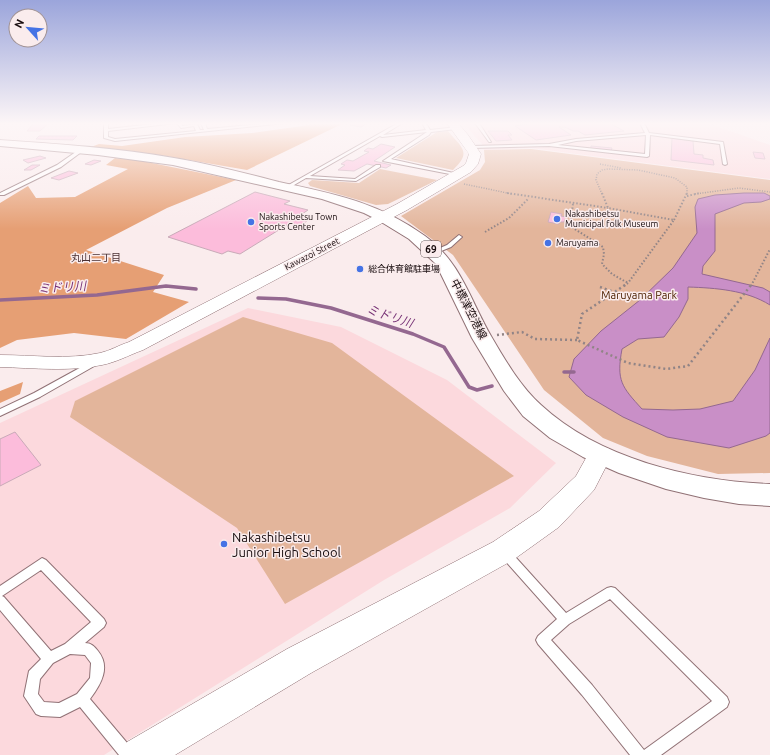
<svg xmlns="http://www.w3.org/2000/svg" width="770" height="755" viewBox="0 0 770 755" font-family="Ubuntu,'Noto Sans JP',sans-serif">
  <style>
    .built { fill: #fcd9dd }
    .green { fill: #e3b59b }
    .forest { fill: #e69f74 }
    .water { fill: #c98fc7; stroke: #946890 }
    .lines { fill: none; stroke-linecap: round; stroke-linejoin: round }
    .stream { stroke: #946890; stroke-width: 3.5 }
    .building { fill: #fcbcdb; stroke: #c9aab8 }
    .lane-casing { stroke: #907175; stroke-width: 2 }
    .secondary-casing { stroke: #907175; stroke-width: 1 }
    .primary-casing { stroke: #907175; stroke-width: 2 }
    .path-far2 { stroke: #918486; stroke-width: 1.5; stroke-dasharray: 1 1.5; stroke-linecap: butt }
    .path-far1 { stroke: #918486; stroke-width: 2; stroke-dasharray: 1.5 2; stroke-linecap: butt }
    .path { stroke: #918486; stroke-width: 2.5; stroke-dasharray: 2 3; stroke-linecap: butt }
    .lane { fill: #fff; fill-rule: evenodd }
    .secondary { fill: #fff; fill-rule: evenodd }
    .primary { fill: #fff; fill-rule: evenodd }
    .poi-dot { fill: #4573e5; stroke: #faeced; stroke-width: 1.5 }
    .labels { text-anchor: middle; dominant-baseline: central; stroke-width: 3; stroke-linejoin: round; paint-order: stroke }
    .far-poi-label { font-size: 9px; fill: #180c0e; stroke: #faeced; text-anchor: start }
    .far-street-label { font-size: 9px; fill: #180c0e; stroke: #faeced }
    .shield { fill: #faeced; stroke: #5c4f51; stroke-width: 1 }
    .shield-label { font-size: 10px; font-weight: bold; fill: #180c0e }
    .far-neighbourhood-label { font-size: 10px; fill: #4a3033; stroke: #faeced }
    .park-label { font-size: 11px; fill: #4c2000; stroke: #faeced }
    .street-label { font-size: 11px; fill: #180c0e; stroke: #faeced }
    .water-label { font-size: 12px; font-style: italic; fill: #763175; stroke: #faeced }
    .near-poi-label { font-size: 13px; fill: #180c0e; stroke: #faeced; text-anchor: start }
  </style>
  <rect width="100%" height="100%" fill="#faeced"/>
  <path class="built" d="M463,123H707L770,145V179L531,148L484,150L482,144Z
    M248,308L341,327L447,380L556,463L510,508L384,580L104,755H0V423Z"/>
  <path class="green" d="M448,131C462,148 472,152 453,170L396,158L437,132Z
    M531,149L770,180V473L718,474L647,456L603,438L544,390L453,255L401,216L480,170L485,162L484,150Z
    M380,169L437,180L388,204L376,205L310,186L308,183L312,180L359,183Z
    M243,317L332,343L514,476L285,604L237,528L70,417L75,401Z"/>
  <path class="forest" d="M309,123H344L247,170L160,155L91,147L99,144L122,146L185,137L252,133L309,125Z
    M115,158L142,161L236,180L167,208L86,250L164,275L153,292L189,302L126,339L74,333L17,340L0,348V203L28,186L36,198L75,197L128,169L106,165Z
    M23,382L20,394L0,403V391Z"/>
  <path class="water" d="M744,193H764L770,196V199L761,202L744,203L715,214V251L703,266L702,274L763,288L770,292V305C746,290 716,288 688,287V299L679,317L664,337L638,339L622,349C616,381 622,387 642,409L673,410L700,409L733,401L755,370L770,338V433L766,436L729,448L667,437L623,417L586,395L569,377L574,359L601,331L640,300L673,268L697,233L695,207L698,199L715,195Z"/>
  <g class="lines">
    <path class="stream" d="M258,298L286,299L331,308L413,334L444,347L469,387L477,390L492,386
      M0,300L97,295L166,286L196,289
      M564,372H574"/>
  </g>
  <path class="building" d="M34,123H49L40,131H27Z
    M353,123H362L366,124L361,127L350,125Z
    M525,123H619L611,124L624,131L585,135L578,131H573L565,127H559L571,135L536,140L515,126L527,124Z
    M488,131H508L512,135H508L512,140L496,141Z
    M39,136H77L73,140L36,139Z
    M672,138L693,141L694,154L703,155V158L713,160L714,165L671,160Z
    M381,144L395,147L374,161L391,165L386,168L367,164L354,171L338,170L345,165L341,164L347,160L353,161L369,152L364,151L368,148L373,149Z
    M591,146L612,148L611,151L591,149Z
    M753,152L763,153L765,159L755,158Z
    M40,156L46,158L28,163L23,160Z
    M94,160L101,161L91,165L85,164Z
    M32,165H40L31,170H24Z
    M69,171L78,173L59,180L51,178Z
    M255,192L290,201L284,204L308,210L296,218L307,221L299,226L290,223L240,254L228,251L222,254L168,237Z
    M551,212L562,214L561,216L566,217L564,222H559V224L548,222Z
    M15,432L41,465L0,486V439Z"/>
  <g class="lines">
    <defs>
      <path id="lane" d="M104,123H108V129L162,123H176L108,131V137L115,139L196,131L194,126L181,128L177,123H181L182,126L197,124L200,130H204L201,123H205L207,129L271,123H285L115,141L104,138Z
        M398,123L401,124L383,135L426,130L422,123H426L430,130L457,127L456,129L431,132L429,135L391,159L458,174L460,175V176L383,161L427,132L382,137L380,136L310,176L355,179L376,165H380V167L356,181L306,178L289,188L285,187Z
        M475,123H479L491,142H489Z
        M640,123H644L649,133L723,142L727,164L725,165L723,164L720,144L650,135L649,156L647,157L549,146L471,148L469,147L471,146L549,144L576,139L645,133ZM646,135L645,154L558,145L576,141Z
        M80,149L84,150L61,167L4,195H0V193L57,165Z
        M459,235L462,237L451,247L434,254L431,252L447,245Z
        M96,359H102L103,361L40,397L0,416V409L34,393Z
        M505,548L509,550L566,613L607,588L611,587L615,588L727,697L729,702L727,707L661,755H630L582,695L538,644L536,640L538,636L557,619L501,556L500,553L501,550ZM610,599L712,701L644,750L592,685L551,640L569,624Z
        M42,558L46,560L104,619L106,623L104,627L85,643C91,643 94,646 98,651C111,667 101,684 90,699L133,750L135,755H119L80,707L60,717L41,716L36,714L24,696L29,671L41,659L0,610V586ZM41,570L91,622L65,644L51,651L4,597L2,596ZM70,654L85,655L91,663L90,678L77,694L59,703L44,702L38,694L40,679L53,663Z"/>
      <path id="secondary" d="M447,123H458L468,135L481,154L478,164L471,172L407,210L143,350C129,355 117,362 102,365C69,372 34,368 0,367V355C32,355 68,360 100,353C110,351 119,345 129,342L397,204L463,166L466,163L469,154Z
        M600,446L609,449L612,455L594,490L559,527L513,560L311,673L175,755H121L127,742L287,649L493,542L539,511L576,476L591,449Z"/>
      <path id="primary" d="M0,140C58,144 117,148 174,158C210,164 244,173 279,182C335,194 378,202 425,236C461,262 470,300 491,336C505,360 520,386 541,405C599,459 693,481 770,484V506L739,504L704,498L666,489L619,473L583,457L550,438L523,416L504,391L472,338L436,264L409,239L378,220L364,213L322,199L173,165L98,155L0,146Z"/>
    </defs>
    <use href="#lane" class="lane-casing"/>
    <use href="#secondary" class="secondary-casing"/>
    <use href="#primary" class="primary-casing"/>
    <path class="path-far2" d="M600,164L621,168
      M464,184L512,194
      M602,194L596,180L597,174L602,170L608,169L638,170L675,178L687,187V194
      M695,194L739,188L770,192"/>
    <path class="path-far1" d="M507,193L608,208
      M602,193L608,208L674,220
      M687,196L700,193
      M573,204L570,226L603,247L604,254L602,264L612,274L628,283
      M674,220L687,193
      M485,232L509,218L529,198
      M624,286L628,283L674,220
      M751,286L770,249"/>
    <path class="path" d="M625,285L582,314L577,340L628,363L666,369L688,366L751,285
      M600,287L614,292
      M497,335L522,332L535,339L577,340"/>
    <use href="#lane" class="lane"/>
    <use href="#secondary" class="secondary"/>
    <use href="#primary" class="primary"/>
  </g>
  <linearGradient id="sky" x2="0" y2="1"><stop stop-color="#9ba5db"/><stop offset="0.54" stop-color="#fdf6f7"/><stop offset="1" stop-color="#fdf6f7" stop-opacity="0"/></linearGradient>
  <rect width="770" height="229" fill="url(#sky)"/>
  <g class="poi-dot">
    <circle cx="557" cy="219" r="4"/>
    <circle cx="251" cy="222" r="4"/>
    <circle cx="548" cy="243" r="4"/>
    <circle cx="360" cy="269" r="4"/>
    <circle cx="224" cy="544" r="4"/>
  </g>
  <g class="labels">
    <g class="far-poi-label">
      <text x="565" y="214">Nakashibetsu<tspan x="565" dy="10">Municipal folk Museum</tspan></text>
      <text x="259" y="217">Nakashibetsu Town<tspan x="259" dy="10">Sports Center</tspan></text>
      <text x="556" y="243">Maruyama</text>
      <text x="368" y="269">総合体育館駐車場</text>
    </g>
    <g class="far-street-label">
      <text transform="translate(312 254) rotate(-27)">Kawazoi Street</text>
    </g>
    <rect class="shield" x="421" y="241" width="20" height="16" rx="3"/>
    <g class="shield-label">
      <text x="431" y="249">69</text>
    </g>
    <g class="far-neighbourhood-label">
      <text x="96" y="257">丸山二丁目</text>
    </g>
    <g class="park-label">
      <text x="639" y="295">Maruyama Park</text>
    </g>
    <g class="street-label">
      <text transform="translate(469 309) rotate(63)">中標津空港線</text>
    </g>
    <g class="water-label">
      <text transform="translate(62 287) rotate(-3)">ミドリ川</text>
      <text transform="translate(390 316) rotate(18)">ミドリ川</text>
    </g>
    <g class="near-poi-label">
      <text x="232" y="537">Nakashibetsu<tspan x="232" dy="15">Junior High School</tspan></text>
    </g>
  </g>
  <g transform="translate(28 28) rotate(297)"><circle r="19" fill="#faeced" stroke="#a09294"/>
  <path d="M0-3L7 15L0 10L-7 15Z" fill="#4573e5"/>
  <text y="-6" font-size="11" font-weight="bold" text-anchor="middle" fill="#180c0e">N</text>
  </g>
</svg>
